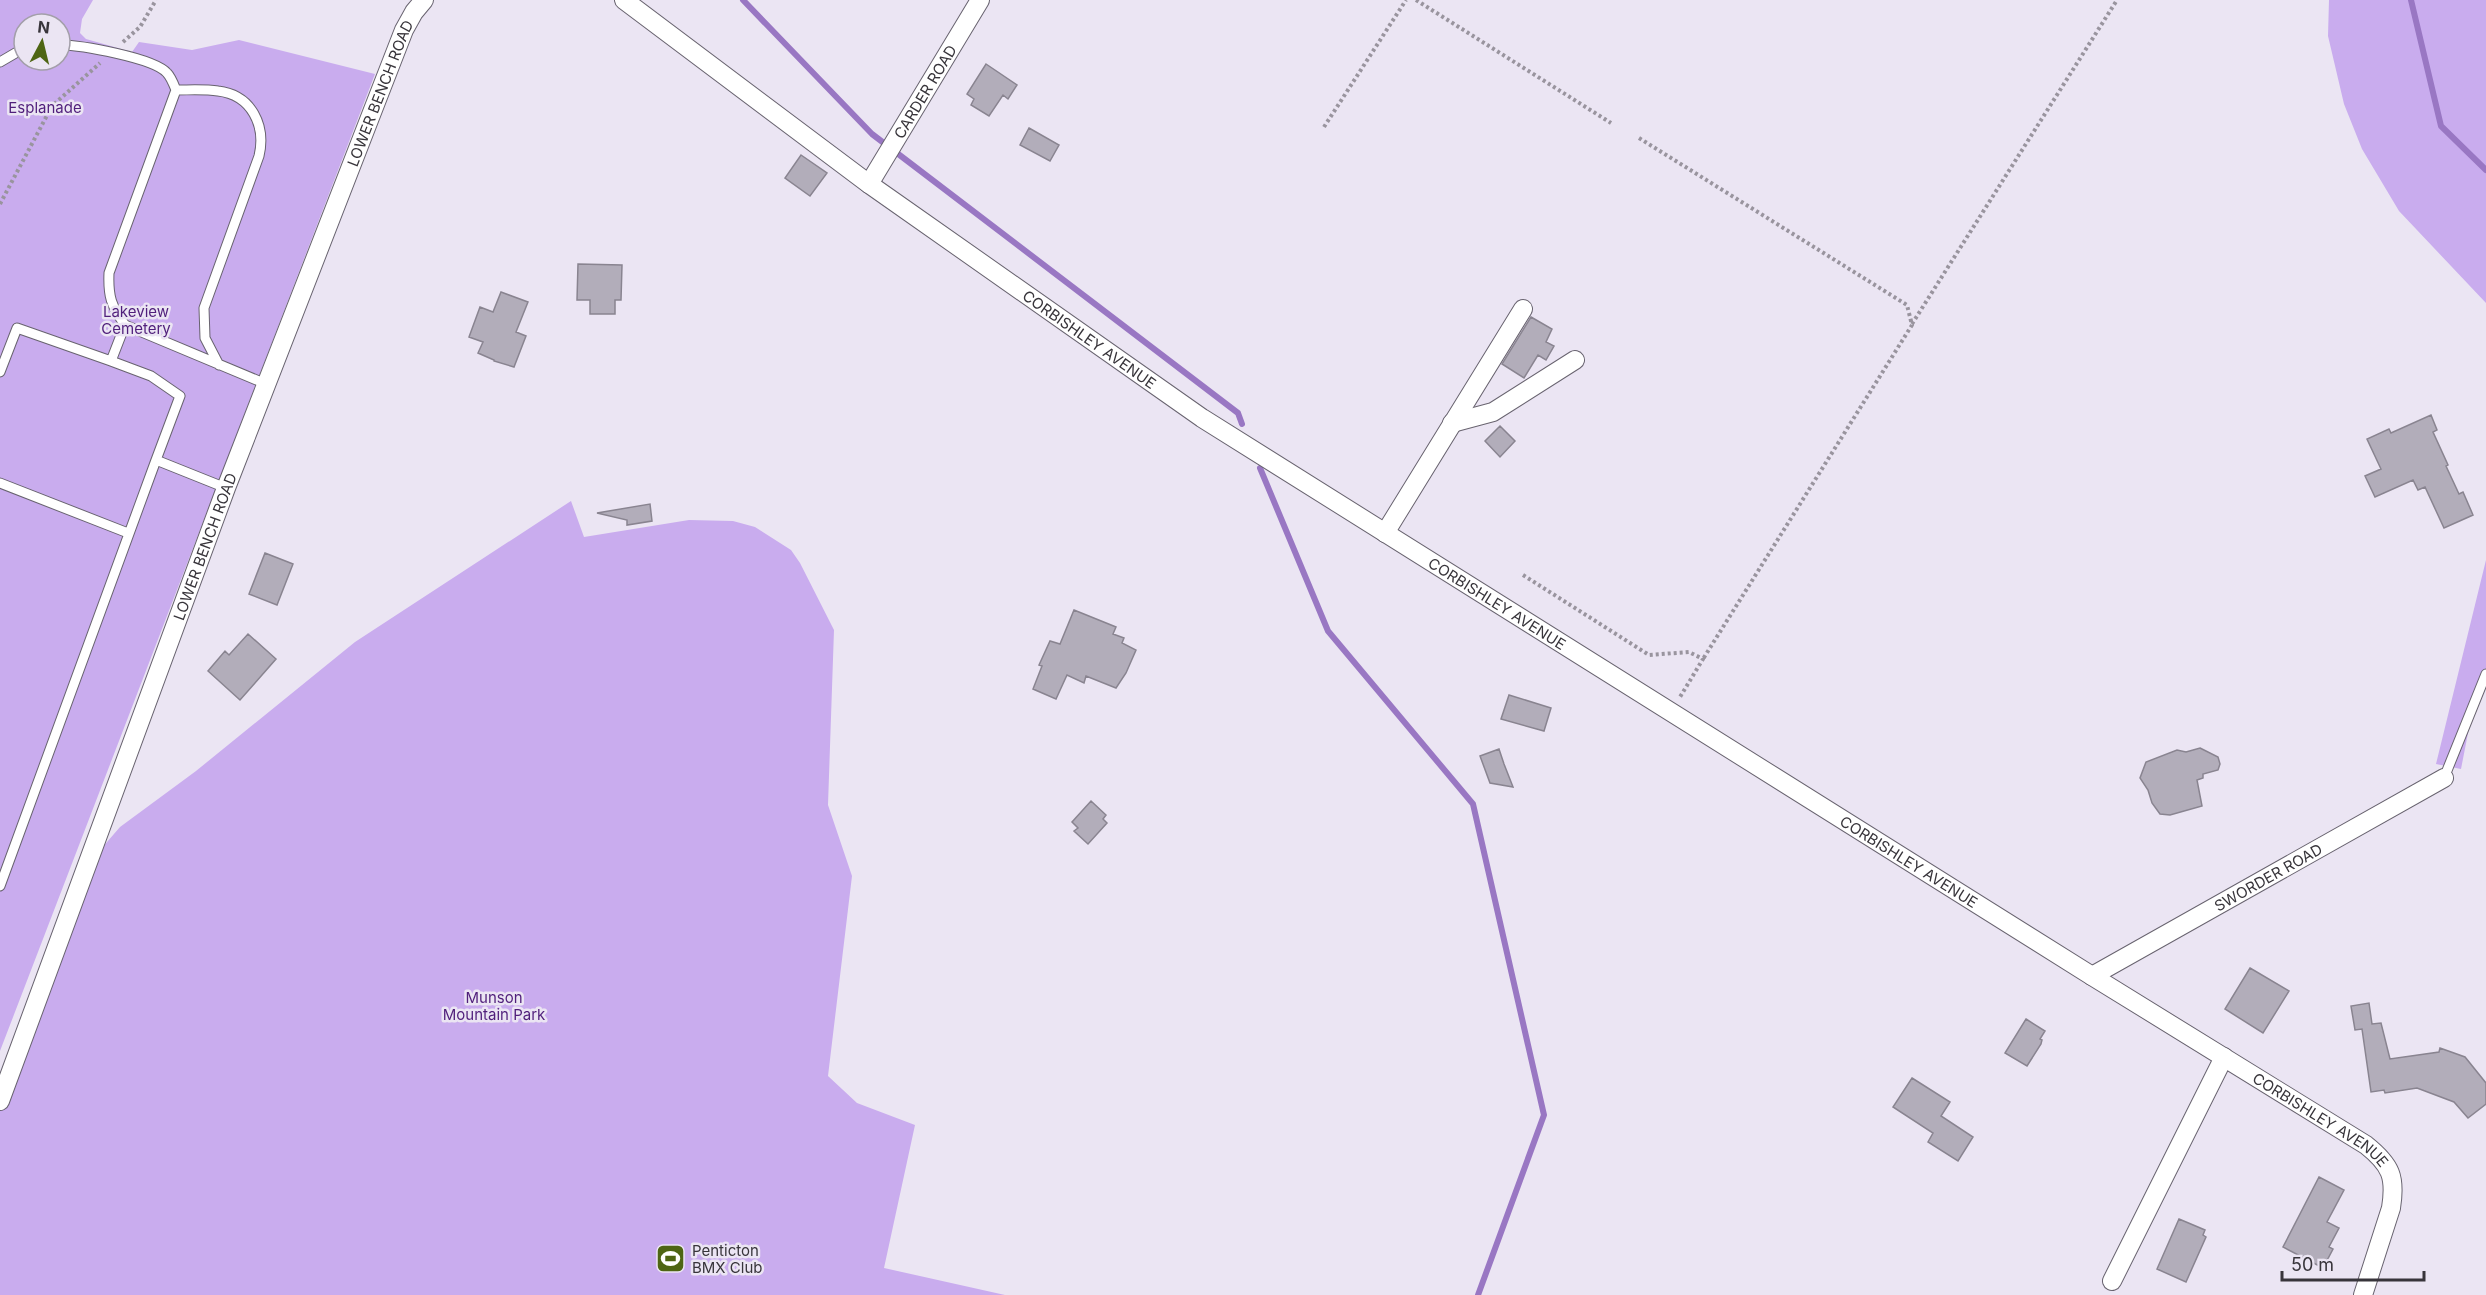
<svg xmlns="http://www.w3.org/2000/svg" width="2486" height="1295" viewBox="0 0 2486 1295" font-family="Inter,sans-serif">
  <style>
    .green { fill: #c9acee; fill-rule: evenodd }
    .lines { fill: none; stroke-linecap: round; stroke-linejoin: round }
    .stream { stroke: #9977c3; stroke-width: 6 }
    .building { fill: #b2adba; stroke: #898490; stroke-width: 1.5 }
    .service-casing { stroke: #68636f; stroke-width: 11 }
    .minor-casing { stroke: #68636f; stroke-width: 20 }
    .path { stroke: #99949e; stroke-width: 4; stroke-dasharray: 3 3; stroke-linecap: butt }
    .service { stroke: #fff; stroke-width: 9 }
    .minor { stroke: #fff; stroke-width: 18 }
    .labels { text-anchor: middle; dominant-baseline: central; stroke-width: 5; stroke-linejoin: round; paint-order: stroke }
    .street-label { font-size: 15px; fill: #38353b; stroke: #ebe5f3 }
    .park-label { font-size: 15px; fill: #501f7b; stroke: #ebe5f3 }
    .poi-label { font-size: 15px; fill: #38353b; stroke: #ebe5f3; text-anchor: start }
  </style>
  <rect width="100%" height="100%" fill="#ebe5f3"/>
  <path class="green" d="M0,0H93L82,19L80,33L86,39L132,52L139,42L192,50L239,40L375,74L0,1051ZM24,24H60V60H24Z
    M2329,0H2486V303L2399,211L2362,149L2344,104L2328,36Z
    M571,501L584,537L689,520L733,521L755,527L791,550L800,563L834,630L828,805L852,876L828,1076L857,1103L915,1125L884,1268L1005,1295H0V1098L94,857L120,827L196,771L355,642Z
    M2486,560V685L2469,728L2461,769L2436,764Z"/>
  <g class="lines">
    <path class="stream" d="M743,0L872,134L1238,413L1242,424
      M2411,0L2441,126L2486,170
      M1260,468L1328,631L1473,804L1544,1115L1478,1295"/>
  </g>
  <path class="building" d="M986,64L1017,85L1008,99L1003,95L989,116L971,105L974,99L967,94Z
    M1029,128L1059,145L1050,161L1020,145Z
    M801,155L827,173L810,196L785,178Z
    M578,264L622,265L621,300H615V314H590V300H577Z
    M501,292L528,302L516,332L526,336L514,367L494,361V360L478,353L483,342L469,337L480,307L493,312Z
    M1531,317L1552,329L1546,342L1554,346L1546,360L1538,355L1524,378L1502,364Z
    M2431,415L2437,430L2433,432L2448,465L2446,466L2459,494L2463,492L2473,515L2444,528L2425,487L2418,490L2413,480L2375,497L2365,476L2381,469L2367,439L2389,429L2391,433Z
    M1500,426L1515,441L1500,457L1485,441Z
    M650,504L652,521L627,525V520L597,513Z
    M265,553L293,564L277,605L249,594Z
    M1074,610L1116,627L1113,634L1124,638L1122,643L1136,650L1126,673L1116,688L1086,676L1084,683L1067,675L1056,699L1033,689L1042,666L1039,665L1050,641L1060,644Z
    M248,634L276,659L240,700L208,671L225,651L229,655Z
    M1509,695L1551,708L1544,731L1501,719Z
    M2200,748L2218,757L2220,764L2218,770L2203,774V778L2197,780L2202,806L2170,815L2160,814L2152,803L2148,790L2140,778L2146,762L2177,750L2186,752Z
    M1499,749L1504,764L1513,787L1490,783L1480,756Z
    M1091,801L1106,815L1103,819L1107,823L1088,844L1074,831L1078,828L1072,822Z
    M2250,968L2289,991L2263,1033L2225,1009Z
    M2369,1003L2372,1024L2381,1023L2390,1059L2439,1052L2440,1048L2465,1057L2486,1083V1104L2468,1118L2454,1102L2417,1088L2385,1093L2384,1090L2371,1092L2362,1029L2355,1030L2351,1006Z
    M2026,1019L2045,1031L2040,1039L2042,1040L2041,1044L2027,1066L2005,1053Z
    M1912,1078L1950,1102L1941,1116L1973,1137L1958,1161L1928,1142L1933,1133L1893,1107Z
    M2319,1177L2344,1190L2327,1222L2339,1228L2329,1247L2333,1249L2323,1268L2283,1247Z
    M2179,1219L2205,1230L2203,1235L2206,1237L2186,1282L2157,1269Z"/>
  <g class="lines">
    <defs>
      <path id="service" d="M60,45C81,45 154,58 167,73C171,77 174,85 176,90L109,273C108,296 111,306 125,325L266,384
        M0,62L24,48
        M176,90C190,90 205,89 218,91C252,95 266,126 259,156L204,308L205,338L219,365
        M111,361L151,376L180,396L156,460
        M0,372L17,328L111,361L125,325
        M0,483L128,533
        M2444,778L2486,674
        M0,886L156,460L226,488"/>
      <g id="minor">
        <path id="s1" d="M624,0L869,184L1202,418L2092,976L2366,1145C2391,1165 2396,1177 2391,1208L2363,1295"/>
        <path id="s2" d="M869,184L980,0"/>
        <path d="M1452,423L1493,412L1575,360"/>
        <path d="M1385,533L1523,309"/>
        <path id="s3" d="M2092,976L2444,778"/>
        <path id="s4" d="M0,1101L226,488L404,30L414,12L424,0"/>
        <path d="M2112,1281L2224,1057"/>
      </g>
    </defs>
    <use href="#service" class="service-casing"/>
    <use href="#minor" class="minor-casing"/>
    <path class="path" d="M1416,0L1611,123
      M123,42L140,27L156,0
      M1324,127L1406,0
      M1639,138L1907,305L1912,325L1703,659
      M0,204L52,106L100,63
      M1912,324L2117,0
      M1523,575L1649,655L1689,652L1703,659L1680,697"/>
    <use href="#service" class="service"/>
    <use href="#minor" class="minor"/>
  </g>
  <defs>
    <symbol id="stadium-square" viewBox="-11 -11 22 22"><rect x="-9" y="-9" width="18" height="18" rx="4" fill="#4e6513" stroke="#ebe5f3"/><path d="M0-5a6.5 5 0 1 0 0 10a6.5 5 0 1 0 0-10ZM-3.5-1.8h7v3.6h-7Z" fill="#fff"/></symbol>
  </defs>
  <g fill-rule="evenodd">
    <use href="#stadium-square" x="654" y="1242" width="33" height="33"/>
  </g>
  <g class="labels">
    <g class="street-label">
      <text stroke="none"><textPath href="#s2" startOffset="108">CARDER ROAD</textPath></text>
      <text stroke="none"><textPath href="#s4" startOffset="1077">LOWER BENCH ROAD</textPath></text>
      <text stroke="none"><textPath href="#s1" startOffset="576">CORBISHLEY AVENUE</textPath></text>
      <text stroke="none"><textPath href="#s4" startOffset="591">LOWER BENCH ROAD</textPath></text>
      <text stroke="none"><textPath href="#s1" startOffset="1062">CORBISHLEY AVENUE</textPath></text>
      <text stroke="none"><textPath href="#s1" startOffset="1548">CORBISHLEY AVENUE</textPath></text>
      <text stroke="none"><textPath href="#s3" startOffset="202">SWORDER ROAD</textPath></text>
      <text stroke="none"><textPath href="#s1" startOffset="2034">CORBISHLEY AVENUE</textPath></text>
    </g>
    <g class="park-label">
      <text x="45" y="107">Esplanade</text>
      <text x="136" y="311">Lakeview<tspan x="136" dy="17">Cemetery</tspan></text>
      <text x="494" y="997">Munson<tspan x="494" dy="17">Mountain Park</tspan></text>
    </g>
    <g class="poi-label">
      <text x="692" y="1250">Penticton<tspan x="692" dy="17">BMX Club</tspan></text>
    </g>
  </g>
  <g transform="translate(42 42) rotate(7)"><circle r="28" fill="#ebe5f3" stroke="#a39fa9" stroke-width="1.5"/>
  <path d="M0-4.5L10 22L0 15L-10 22Z" fill="#4e6513"/>
  <text y="-9" font-size="16" font-weight="bold" text-anchor="middle" fill="#38353b">N</text>
  </g>
  <path d="M2282 1271v9h142v-9" fill="none" stroke="#38353b" stroke-width="3"/>
  <text x="2291" y="1271" font-size="18" fill="#38353b" stroke="#ebe5f3" stroke-width="4.5" paint-order="stroke">50 m</text>
</svg>
